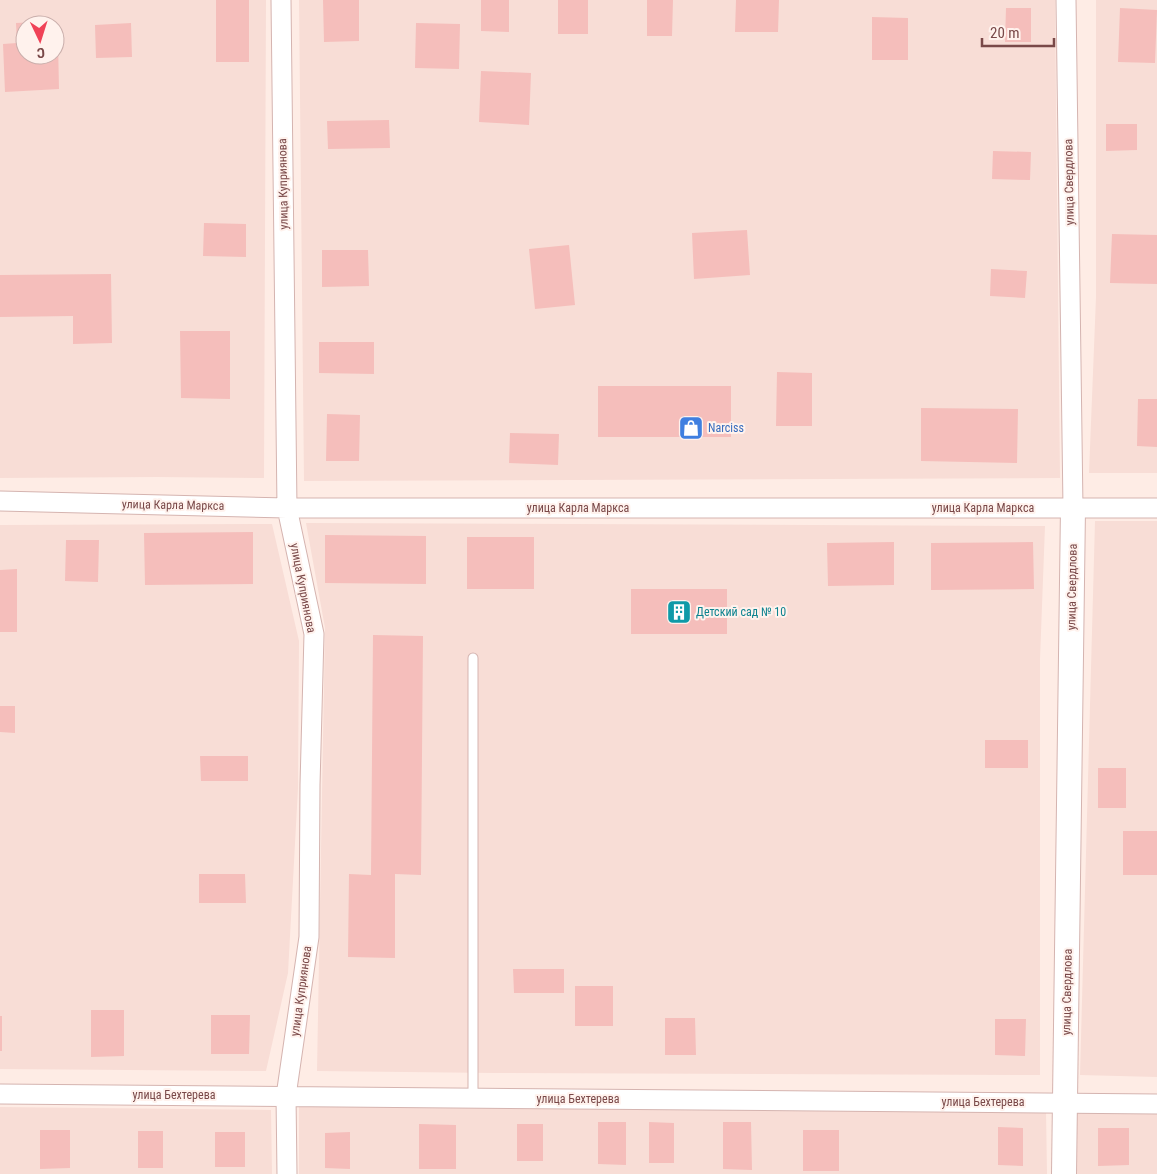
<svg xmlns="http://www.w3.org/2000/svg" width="1157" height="1174" viewBox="0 0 1157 1174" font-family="'Roboto Condensed',sans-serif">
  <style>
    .residential { fill: #f8ddd6; fill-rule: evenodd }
    .building { fill: #f5bebb }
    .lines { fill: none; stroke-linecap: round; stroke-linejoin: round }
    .service-casing { stroke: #d5b4b0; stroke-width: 11 }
    .minor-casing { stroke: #d5b4b0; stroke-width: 21 }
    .tertiary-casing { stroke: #d5b4b0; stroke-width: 26 }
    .service { stroke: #fff; stroke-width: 9 }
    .minor { stroke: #fff; stroke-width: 19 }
    .tertiary { stroke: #fff; stroke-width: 24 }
    .labels { text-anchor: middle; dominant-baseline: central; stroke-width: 4; stroke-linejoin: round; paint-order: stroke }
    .street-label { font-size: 12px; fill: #794848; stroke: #fff2ed }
    .shop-label { font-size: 12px; fill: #366cbe; stroke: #fff2ed; text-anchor: start }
    .culture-label { font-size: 12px; fill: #0d838f; stroke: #fff2ed; text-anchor: start }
  </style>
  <rect width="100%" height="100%" fill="#feece5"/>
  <path class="residential" d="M0,0H266L264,478L157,477L0,478ZM25,25H55V55H25Z
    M299,0H1055L1060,478L304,481Z
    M1096,0H1157V473H1089L1096,297Z
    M1095,521H1157V1077L1080,1075Z
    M306,523L1045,526L1040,659V1075L494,1073L317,1071L325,628Z
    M272,524L299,641L298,788L288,973L266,1071L0,1069V525Z
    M299,1106L1046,1111L1047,1174H299Z
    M0,1107L271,1110L272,1174H0Z
    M1075,1107H1157V1174H1075Z"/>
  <path class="building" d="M216,0H249V62H216Z
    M323,0H359V41L324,42Z
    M481,0H509V32L481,31Z
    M558,0H588V34H558Z
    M647,0H673L672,36H647Z
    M736,0H779L778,32H735Z
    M1006,8H1031V42H1005Z
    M1120,8L1157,10L1155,63L1118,62Z
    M872,17L908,18V60H872Z
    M36,22V25H25V55H55V42H58L59,89L5,92L3,44L17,43L16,23Z
    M131,23L132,57L96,58L95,25Z
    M416,23L460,24L459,69L415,68Z
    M481,71L531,73L529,125L479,122Z
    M389,120L390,148L328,149L327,121Z
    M1106,124H1137V150L1106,151Z
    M993,151L1031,152L1030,180L992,179Z
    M204,223L246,224V257L203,256Z
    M747,230L750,275L694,279L692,233Z
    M1112,234L1157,235V284L1110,283Z
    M569,245L575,305L535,309L529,249Z
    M322,250H368L369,286L322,287Z
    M991,269L1027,271L1025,298L990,296Z
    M111,274L112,343L73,344V316L0,317V275Z
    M180,331H230V399L181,398Z
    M319,342H374V374L319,373Z
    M777,372L812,373V426H776Z
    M598,386H731V437H598Z
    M1138,399H1157V447L1137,446Z
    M921,408L1018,409L1017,463L921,461Z
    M327,414L360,415L359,461H326Z
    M510,433L559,434L558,465L509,463Z
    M253,532V584L145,585L144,533Z
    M325,535L426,536V584L325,583Z
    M467,537H534V589H467Z
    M66,540H99L98,582L65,581Z
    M894,542V585L828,586L827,543Z
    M1033,542L1034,589L931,590V543Z
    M17,569V632H0V570Z
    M631,589H727V634H631Z
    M373,635L423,636L421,875L395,874V958L348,957L349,874L371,875Z
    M0,706H15V733L0,732Z
    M985,740H1028V768H985Z
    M200,756H248V781H201Z
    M1098,768H1126V808H1098Z
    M1123,831H1157V875H1123Z
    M199,874H245L246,903H199Z
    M513,969H564V993H514Z
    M575,986H613V1026H575Z
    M91,1010H124V1056L91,1057Z
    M211,1015H250L249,1054H211Z
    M0,1016H2V1051H0Z
    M665,1018H695L696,1055H665Z
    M995,1019H1026L1025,1056L995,1055Z
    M598,1122H626V1165L598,1164Z
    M649,1122L674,1123V1163H649Z
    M723,1122H751L752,1170L723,1169Z
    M419,1124L456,1125V1169H419Z
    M517,1124H543V1161H517Z
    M998,1127L1023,1128V1166L998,1165Z
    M1098,1128H1129V1165L1098,1166Z
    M40,1130H70V1168L40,1169Z
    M803,1130H839V1171H803Z
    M138,1131H163V1168H138Z
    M215,1132H245V1167H215Z
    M350,1132V1169L325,1168V1133Z"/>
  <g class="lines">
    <defs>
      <path id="service" d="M473,658V1098"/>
      <path id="minor" d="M281,0L287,508L314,634L310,785L309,937L286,1096L287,1174
        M1066,0L1073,508
        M0,501L287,508H1157
        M0,1094L1157,1104"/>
      <path id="tertiary" d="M1064,1174L1073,508"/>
    </defs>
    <use href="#service" class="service-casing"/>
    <use href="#minor" class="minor-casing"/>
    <use href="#tertiary" class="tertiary-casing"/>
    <use href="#service" class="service"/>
    <use href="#minor" class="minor"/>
    <use href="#tertiary" class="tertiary"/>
  </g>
  <defs>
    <symbol id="shop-square" viewBox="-11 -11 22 22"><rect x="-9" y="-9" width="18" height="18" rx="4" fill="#3f7fe0" stroke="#fff2ed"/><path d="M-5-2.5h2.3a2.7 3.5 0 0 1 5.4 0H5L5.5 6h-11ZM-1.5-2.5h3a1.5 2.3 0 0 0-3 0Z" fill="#fff"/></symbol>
    <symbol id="building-square" viewBox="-11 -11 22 22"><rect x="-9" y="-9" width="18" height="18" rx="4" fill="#0f9aa8" stroke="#fff2ed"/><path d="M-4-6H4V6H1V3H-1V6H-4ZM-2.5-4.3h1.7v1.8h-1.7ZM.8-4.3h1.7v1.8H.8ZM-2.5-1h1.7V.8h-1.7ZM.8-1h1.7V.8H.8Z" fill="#fff"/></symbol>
  </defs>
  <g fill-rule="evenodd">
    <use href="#shop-square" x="677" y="414" width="28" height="28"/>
    <use href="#building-square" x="665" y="598" width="28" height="28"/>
  </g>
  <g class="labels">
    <g class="street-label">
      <text transform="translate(1069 182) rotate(-91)">улица Свердлова</text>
      <text transform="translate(283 184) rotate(-91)">улица Куприянова</text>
      <text transform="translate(173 505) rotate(1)">улица Карла Маркса</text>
      <text x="578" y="508">улица Карла Маркса</text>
      <text x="983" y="508">улица Карла Маркса</text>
      <text transform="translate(1072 587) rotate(-89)">улица Свердлова</text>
      <text transform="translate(303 588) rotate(79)">улица Куприянова</text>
      <text transform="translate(301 991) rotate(-82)">улица Куприянова</text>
      <text transform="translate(1067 992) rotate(-89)">улица Свердлова</text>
      <text x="174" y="1095">улица Бехтерева</text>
      <text x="578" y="1099">улица Бехтерева</text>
      <text x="983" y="1102">улица Бехтерева</text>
    </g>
    <g class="shop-label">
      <text x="708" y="428">Narciss</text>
    </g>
    <g class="culture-label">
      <text x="696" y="612">Детский сад № 10</text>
    </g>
  </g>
  <g transform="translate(40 40) rotate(176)"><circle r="24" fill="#fff2ed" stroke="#c9aeab"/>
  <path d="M0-4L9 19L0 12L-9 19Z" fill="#f04257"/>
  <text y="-8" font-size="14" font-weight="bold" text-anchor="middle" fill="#794848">С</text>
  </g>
  <path d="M982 38v8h72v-8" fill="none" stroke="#794848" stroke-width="2.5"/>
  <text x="990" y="38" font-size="15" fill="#794848" stroke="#fff2ed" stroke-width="4" paint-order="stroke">20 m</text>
</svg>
